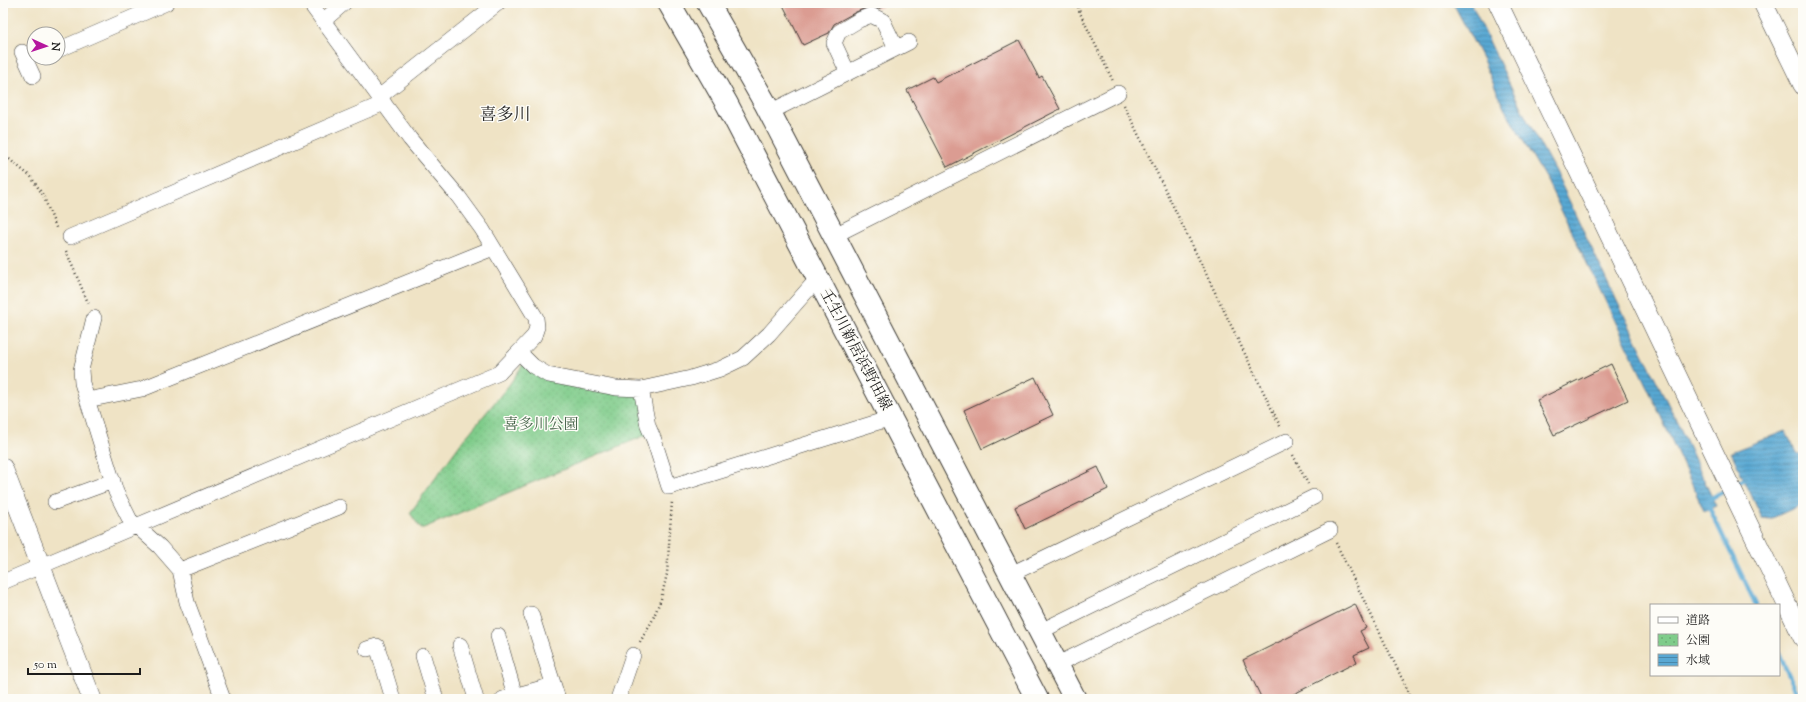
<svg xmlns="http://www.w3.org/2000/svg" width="1806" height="702" viewBox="0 0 1806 702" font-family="'Sorts Mill Goudy','Noto Serif JP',serif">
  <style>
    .park { fill: url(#park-dots); stroke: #4e7453 }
    .water { fill: url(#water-rules); stroke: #3a6278 }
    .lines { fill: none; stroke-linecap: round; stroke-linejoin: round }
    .stream { stroke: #59a8d3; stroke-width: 4.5 }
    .building { fill: #db9c92 }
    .minor-casing { stroke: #3c3a35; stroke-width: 16 }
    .tertiary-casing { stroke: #3c3a35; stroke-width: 20 }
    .primary-casing { stroke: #3c3a35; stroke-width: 24 }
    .path { stroke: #3c3a35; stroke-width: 2.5; stroke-dasharray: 1 3; stroke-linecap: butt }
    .minor { stroke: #fff; stroke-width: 15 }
    .tertiary { stroke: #fff; stroke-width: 19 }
    .primary { stroke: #fff; stroke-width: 22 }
    .labels { text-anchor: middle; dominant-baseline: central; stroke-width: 3; stroke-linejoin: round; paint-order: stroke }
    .street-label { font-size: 15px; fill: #1c1c1c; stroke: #fdfcf7 }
    .park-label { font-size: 15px; fill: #446248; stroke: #fdfcf7 }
    .quarter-label { font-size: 17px; fill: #1c1c1c; stroke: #fdfcf7 }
  </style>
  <defs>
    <pattern id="park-dots" width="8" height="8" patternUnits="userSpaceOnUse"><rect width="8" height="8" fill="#7fcc8a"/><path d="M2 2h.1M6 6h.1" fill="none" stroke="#6daf76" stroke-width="1.8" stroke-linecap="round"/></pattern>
    <pattern id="water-rules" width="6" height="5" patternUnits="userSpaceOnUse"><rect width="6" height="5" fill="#59a8d3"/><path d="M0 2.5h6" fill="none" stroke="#4988aa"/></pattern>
  </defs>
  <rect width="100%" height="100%" fill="#fdfcf7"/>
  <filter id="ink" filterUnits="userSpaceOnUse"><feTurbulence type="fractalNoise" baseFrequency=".025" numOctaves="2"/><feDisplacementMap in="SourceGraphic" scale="8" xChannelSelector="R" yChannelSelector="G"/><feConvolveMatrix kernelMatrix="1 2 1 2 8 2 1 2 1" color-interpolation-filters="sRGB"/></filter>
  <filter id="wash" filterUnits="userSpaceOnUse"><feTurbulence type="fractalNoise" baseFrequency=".012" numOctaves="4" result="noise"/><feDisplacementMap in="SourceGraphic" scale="16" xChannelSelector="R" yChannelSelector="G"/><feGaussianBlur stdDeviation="0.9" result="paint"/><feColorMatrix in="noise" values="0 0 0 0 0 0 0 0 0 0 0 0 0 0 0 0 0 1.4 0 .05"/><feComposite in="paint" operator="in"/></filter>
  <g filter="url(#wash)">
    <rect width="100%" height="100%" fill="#efe3c5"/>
    <path class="park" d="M526,360L548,375L641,389L651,433L421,529L410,513L461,443L509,385Z"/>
    <path class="water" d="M1453,3H1471L1524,114L1557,175L1612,291L1685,438L1716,506L1704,511L1651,395L1548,183L1504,108L1483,60Z
      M1785,431L1798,454H1803V504L1770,519L1762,518L1731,452Z"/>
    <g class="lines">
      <path class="stream" d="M1735,485L1743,480
        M1726,490L1706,501L1756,605
        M1779,654L1800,699"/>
    </g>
    <g id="blocks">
      <path class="building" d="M782,3H890L878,9L871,6L856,12L834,24L829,33L803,45Z
        M1019,40L1039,78L1042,76L1060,109L947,167L907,90L933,77L936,82Z
        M1611,364L1628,400L1554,435L1537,400Z
        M1035,377L1053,415L982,449L964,410Z
        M1098,467L1108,489L1025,529L1015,507Z
        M1355,604L1366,628L1360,631L1369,648L1354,655L1357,662L1284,699H1262L1243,660Z"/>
    </g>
  </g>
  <g filter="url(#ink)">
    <use href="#blocks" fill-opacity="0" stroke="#3c3a35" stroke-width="1"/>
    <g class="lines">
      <defs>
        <path id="minor" d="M323,21L344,3
          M58,50L166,3
          M22,52L33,76
          M848,73L834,43L839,32L859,20L871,15L883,21L896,48
          M379,97L498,3
          M770,112L909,42
          M835,235L1118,93
          M70,237L384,103
          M94,318L81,370L82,383L116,492L130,520L160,547L180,570L187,602L223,699
          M519,352L533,366L548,375L616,388L641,389L691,378L720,369L743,358L769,334L818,278
          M641,389L648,426L654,440L669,487L891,418
          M87,400L142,389L493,248
          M55,502L113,481
          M180,570L339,507
          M1011,574L1287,441
          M3,582L499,373L534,336L537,327L536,318L482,229L458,196L410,139L310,3
          M531,614L558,699
          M1041,631L1314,497
          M498,636L515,696
          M460,645L476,699
          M367,649L377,646L393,699
          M423,656L436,699
          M1058,664L1330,530
          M503,699L553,685
          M618,699L633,655"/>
        <path id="tertiary" d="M1498,3L1803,638
          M1763,3L1803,85
          M3,468L92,699"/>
        <path id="primary" d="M669,3L727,104L1037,699
          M708,3L765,103L1075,699"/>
      </defs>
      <use href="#minor" class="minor-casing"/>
      <use href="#tertiary" class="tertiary-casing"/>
      <use href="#primary" class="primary-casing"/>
      <path class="path" d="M1077,3L1080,13L1113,81
        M1124,105L1281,428
        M3,154L31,177L43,195L57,230
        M66,251L89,305
        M1293,455L1308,484
        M1336,543L1412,699
        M640,642L652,621L661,599L667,574L672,501"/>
      <use href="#minor" class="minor"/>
      <use href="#tertiary" class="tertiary"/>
      <use href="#primary" class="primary"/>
    </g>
  </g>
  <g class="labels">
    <g class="street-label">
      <text transform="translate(855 350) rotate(62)">壬生川新居浜野田線</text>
    </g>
    <g class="park-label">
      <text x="541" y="425">喜多川公園</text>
    </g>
    <g class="quarter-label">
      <text x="505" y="116">喜多川</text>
    </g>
  </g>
  <rect width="1806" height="702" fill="none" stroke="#fdfcf7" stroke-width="16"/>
  <rect x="1650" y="604" width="130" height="72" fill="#fdfcf7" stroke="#a3a29f"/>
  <rect x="1658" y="617" width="20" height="6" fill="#ffffff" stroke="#a3a29f"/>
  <text x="1686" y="624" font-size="12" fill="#1c1c1c">道路</text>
  <rect x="1658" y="634" width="20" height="12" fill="url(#park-dots)" stroke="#a3a29f"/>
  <text x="1686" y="644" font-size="12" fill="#1c1c1c">公園</text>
  <rect x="1658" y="654" width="20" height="12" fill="url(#water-rules)" stroke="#a3a29f"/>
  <text x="1686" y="664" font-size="12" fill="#1c1c1c">水域</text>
  <g transform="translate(46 46) rotate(93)"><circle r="19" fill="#fdfcf7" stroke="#a3a29f"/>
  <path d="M0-3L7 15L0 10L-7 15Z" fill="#b5179e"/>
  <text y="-6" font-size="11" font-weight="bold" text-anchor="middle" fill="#1c1c1c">N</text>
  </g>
  <path d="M28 668v6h112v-6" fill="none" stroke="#1c1c1c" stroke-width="2"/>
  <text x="34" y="668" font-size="12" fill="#1c1c1c" stroke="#fdfcf7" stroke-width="3" paint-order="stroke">50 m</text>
</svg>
